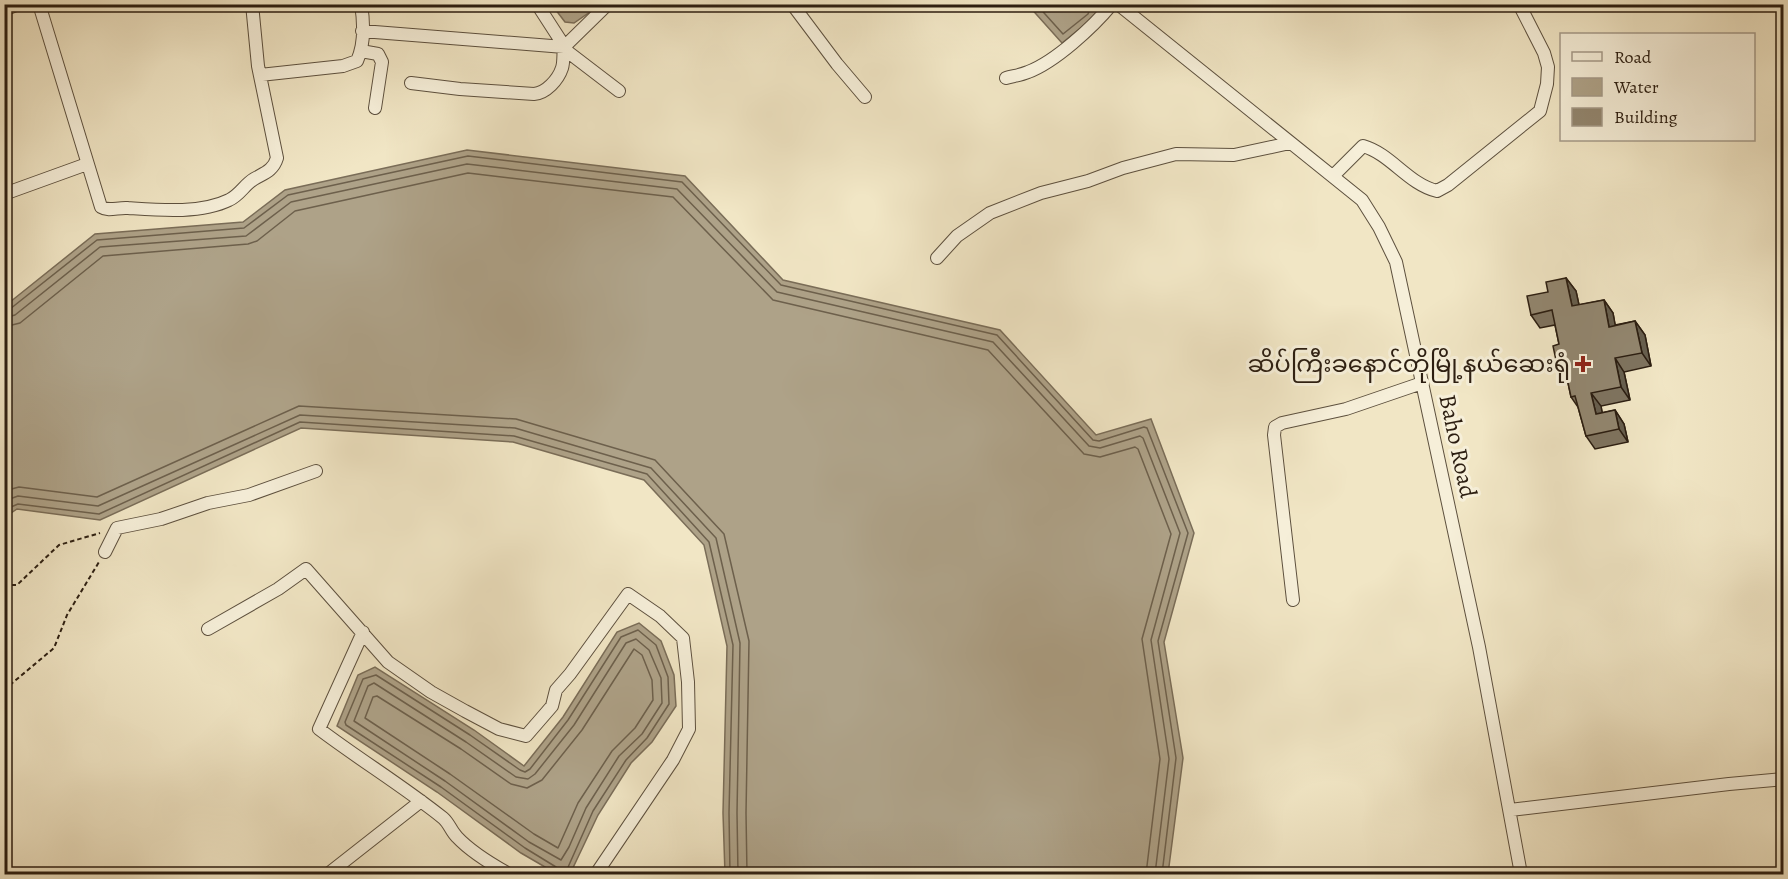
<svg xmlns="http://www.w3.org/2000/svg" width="1788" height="879" viewBox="0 0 1788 879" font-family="Alegreya,'Noto Sans Myanmar',serif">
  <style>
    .water { fill: #aea288; stroke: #7a6d58; stroke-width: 1.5 }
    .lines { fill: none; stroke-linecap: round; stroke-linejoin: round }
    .shore { stroke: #6d604c; stroke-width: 1.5 }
    .street-casing { stroke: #5d503e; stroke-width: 14 }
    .path { stroke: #2c1e11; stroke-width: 2; stroke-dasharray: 4.5 3; stroke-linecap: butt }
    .street { stroke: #f6efd9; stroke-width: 12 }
    .wall { fill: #7e735f; stroke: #2c1e11; stroke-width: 1.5 }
    .shaded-wall { fill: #665e4e; stroke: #2c1e11; stroke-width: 1.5 }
    .building { fill: #92866f; stroke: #2c1e11; stroke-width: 1.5 }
    .poi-dot { fill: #8f2418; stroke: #f6efd9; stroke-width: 2 }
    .labels { text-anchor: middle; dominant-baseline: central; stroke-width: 6; stroke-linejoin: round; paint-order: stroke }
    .poi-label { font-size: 24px; fill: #2c1e11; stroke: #f6efd9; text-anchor: end }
    .street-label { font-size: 24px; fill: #2c1e11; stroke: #f6efd9 }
  </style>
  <rect width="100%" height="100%" fill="#f1e6c5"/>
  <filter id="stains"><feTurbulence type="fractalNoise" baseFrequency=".00333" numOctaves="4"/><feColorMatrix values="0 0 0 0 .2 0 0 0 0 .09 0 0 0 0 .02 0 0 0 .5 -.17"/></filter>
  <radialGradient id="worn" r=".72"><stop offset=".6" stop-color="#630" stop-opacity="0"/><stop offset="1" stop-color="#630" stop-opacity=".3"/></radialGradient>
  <path class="water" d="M552,5H600L574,23L565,22Z
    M1028,5H1096L1100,9L1093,18L1062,43Z
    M467,150L685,176L783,280L1000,330L1096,435L1151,419L1194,533L1164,642L1183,758L1168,874H725L723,813L727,646L704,545L644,480L513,442L301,428L100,520L17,509L5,517V306L95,234L243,222L285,190Z
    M639,623L661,641L674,675L676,706L652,742L631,763L598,815L570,874H557L521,853L437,792L337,726L358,675L375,667L474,730L524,766L563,717L617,632Z"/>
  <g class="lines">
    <path class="shore" d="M1036,4L1063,34L1088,14L1092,4
      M4,311L10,309L97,240L244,228L288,195L468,156L682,182L781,285L997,335L1093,440L1099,441L1144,427L1147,428L1188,533L1158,641L1176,758L1162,874
      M4,318L15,315L100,247L246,236L291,202L467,164L677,189L777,292L993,342L1089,446L1100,448L1140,436L1143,438L1180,533L1151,640L1169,759L1155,874
      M4,327L20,323L103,256L248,244L257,241L295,211L468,173L673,197L773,300L988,350L1084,454L1100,457L1135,447L1138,449L1171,534L1142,639L1160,759L1146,874
      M4,491L19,487L97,497L299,406L516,419L655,460L724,534L749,641L746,813L747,874
      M4,501L18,496L98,506L300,415L515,428L651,468L716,538L740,643L737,813L738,874
      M4,510L18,504L99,514L300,422L514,436L647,474L709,542L733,645L729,813L730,874
      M636,639L649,650L661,678L662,703L642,734L619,756L586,808L569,847L561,860L529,842L445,781L354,721L368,686L374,683L466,742L516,777L528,779L535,774L574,725L626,643Z
      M634,649L642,655L652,680L653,700L635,728L612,751L578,803L558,848L534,834L450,774L365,718L373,697L377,696L461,749L511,784L527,788L542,780L582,730Z
      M559,874L556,867L525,848L441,787L346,725L345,722L363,679L376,675L470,735L520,770L525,772L530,769L568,720L621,637L638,630L656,645L668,677L669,704L647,738L626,760L593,811L565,874"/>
    <defs>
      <path id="street" d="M39,4L101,207C109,212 118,207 128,208C158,210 201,214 229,200C240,195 244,185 254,179C264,173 273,171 277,158L258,66L252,4
        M537,4L568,52L619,91
        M792,4L837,64L865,97
        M1118,4L1362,200L1379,227L1396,262L1479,647L1521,874
        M4,10L18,4
        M362,31L564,47
        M361,51L378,54L382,62L375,108
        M260,75L343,66L357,61C365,44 364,23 361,4
        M1006,78C1013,76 1021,75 1028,72C1055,62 1093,27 1112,4
        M411,83L460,89L534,94C546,93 558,80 562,68C564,62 563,53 564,47L608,4
        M1333,176L1363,146C1391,154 1408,184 1437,191L1448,185L1540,111L1547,84L1548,67L1544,53L1519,4
        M4,194L87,164
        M937,258L957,236L990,213L1041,193L1088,181L1123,168L1176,154L1234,155L1290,143
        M105,552L117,528L161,519L208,503L249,495L316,471
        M1293,600L1274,435L1275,427L1282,423L1346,409L1422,383
        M208,629L278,589L306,569L388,662L431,692L465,711L499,729L526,736L552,706L556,690L570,674L628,594L660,616L683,638L688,682L689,729L673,760L596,874
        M363,632L319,729C360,760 403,786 443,818C449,823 451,831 457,837C471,852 491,864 509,874
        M1510,810L1729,784L1784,779
        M328,874L421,801"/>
    </defs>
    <use href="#street" class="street-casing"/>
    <path class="path" d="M4,585H17L59,545L100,533
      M4,690L54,648L67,615L99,562"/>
    <use href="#street" class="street"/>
  </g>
  <path class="wall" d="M1566,278L1576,291L1579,305L1604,300L1613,313L1615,325L1635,321L1645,335L1651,366L1624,372L1630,400L1601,406L1602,413L1615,410L1624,424L1628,442L1595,449L1586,436L1578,407L1571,397L1567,378L1557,365L1559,344L1555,325L1540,328L1531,315L1548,292Z"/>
  <path class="shaded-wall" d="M1566,278L1576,291L1582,319L1572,306Z
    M1604,300L1613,313L1618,340L1609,327Z
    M1635,321L1645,335L1651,366L1642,353Z
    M1615,358L1624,372L1630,400L1621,387Z
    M1591,393L1601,406L1605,427L1596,414Z
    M1615,410L1624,424L1628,442L1619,429Z"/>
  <path class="building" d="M1566,278L1572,306L1604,300L1609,327L1635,321L1642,353L1615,358L1621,387L1591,393L1596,414L1615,410L1619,429L1586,436L1575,396L1571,397L1564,364L1557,365L1553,346L1559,344L1552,310L1531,315L1527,296L1548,292L1546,282Z"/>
  <path class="poi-dot" d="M1580 355h6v6h6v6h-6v6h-6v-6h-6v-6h6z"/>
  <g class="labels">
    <g class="poi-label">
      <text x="1570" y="364">ဆိပ်ကြီးခနောင်တိုမြို့နယ်ဆေးရုံ</text>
    </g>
    <g class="street-label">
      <text transform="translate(1458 446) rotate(78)">Baho Road</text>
    </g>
  </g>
  <rect width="1788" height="879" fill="none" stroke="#f1e6c5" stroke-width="24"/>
  <rect x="6" y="6" width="1776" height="867" fill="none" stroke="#2c1e11" stroke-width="3"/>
  <rect x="12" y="12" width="1764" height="855" fill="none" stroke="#2c1e11" stroke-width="1.5"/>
  <rect x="1560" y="33" width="195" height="108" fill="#f6efd9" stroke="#a59b89" stroke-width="1.5"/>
  <rect x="1572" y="52" width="30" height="9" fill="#f6efd9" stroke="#a59b89" stroke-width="1.5"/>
  <text x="1614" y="63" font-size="18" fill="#2c1e11">Road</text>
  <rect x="1572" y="78" width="30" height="18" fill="#aea288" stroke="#a59b89" stroke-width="1.5"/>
  <text x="1614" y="93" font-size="18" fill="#2c1e11">Water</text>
  <rect x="1572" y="108" width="30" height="18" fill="#92866f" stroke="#a59b89" stroke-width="1.5"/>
  <text x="1614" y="123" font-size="18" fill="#2c1e11">Building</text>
  <rect width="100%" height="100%" filter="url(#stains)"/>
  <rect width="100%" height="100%" fill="url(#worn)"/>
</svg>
